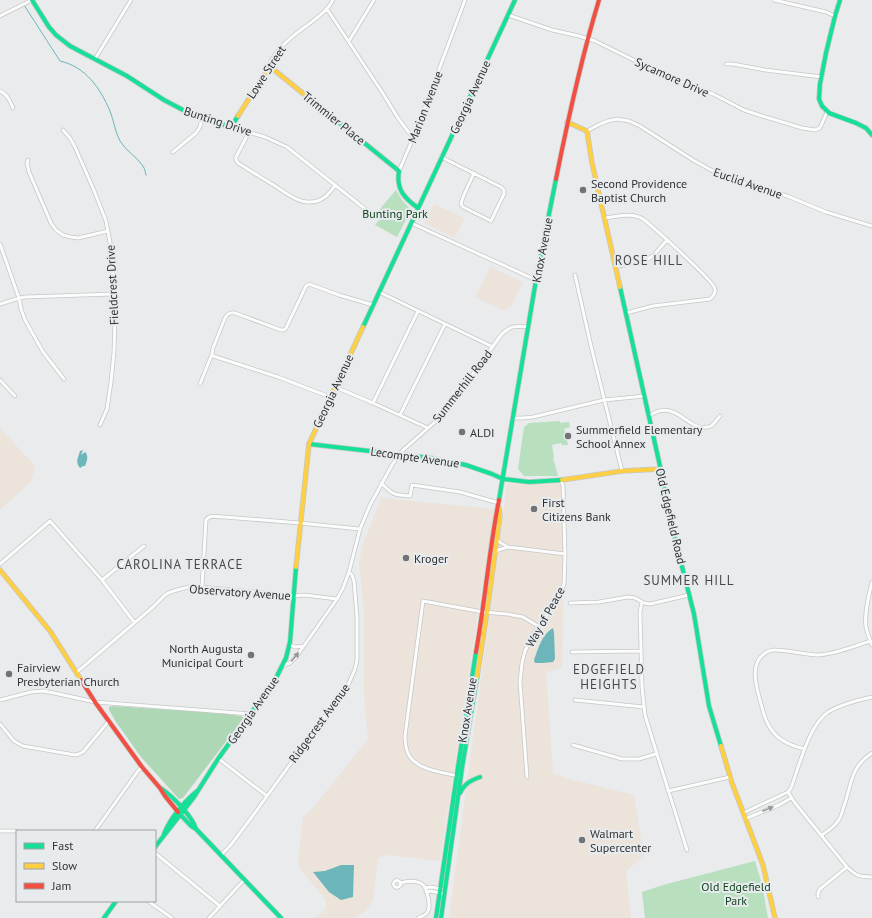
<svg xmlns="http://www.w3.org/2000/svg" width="872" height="918" viewBox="0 0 872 918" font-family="'PT Sans',sans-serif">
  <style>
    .commercial { fill: #ece3db }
    .green { fill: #b8dfbe }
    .forest { fill: #aed8b5 }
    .water { fill: #6cb6bb }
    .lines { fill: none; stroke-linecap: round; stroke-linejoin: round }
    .stream { stroke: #6cb6bb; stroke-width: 1 }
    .street-casing { stroke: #c5c7c7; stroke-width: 4.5 }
    .fast-casing { stroke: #c5c7c7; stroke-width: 5.5 }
    .slow-casing { stroke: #c5c7c7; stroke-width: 5.5 }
    .jam-casing { stroke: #c5c7c7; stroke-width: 5.5 }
    .street { stroke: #fcfcfc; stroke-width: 3 }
    .fast { stroke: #16e098; stroke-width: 4 }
    .slow { stroke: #ffcf43; stroke-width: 4 }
    .jam { stroke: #f24e42; stroke-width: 4 }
    .oneway { fill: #969798 }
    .poi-dot { fill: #717374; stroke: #e8ebee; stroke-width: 1.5 }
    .labels { text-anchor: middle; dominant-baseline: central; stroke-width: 4; stroke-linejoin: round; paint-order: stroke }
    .street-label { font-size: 12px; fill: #313233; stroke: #e8ebee }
    .poi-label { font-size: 12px; fill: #313233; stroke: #e8ebee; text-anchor: start }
    .park-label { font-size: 12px; fill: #0f451c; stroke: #e8ebee }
    .neighbourhood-label { font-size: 13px; letter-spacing: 1px; fill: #46484b; stroke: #e8ebee }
  </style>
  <rect width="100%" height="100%" fill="#e9ebed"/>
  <path class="commercial" d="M434,204L464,218L455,238L424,223Z
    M490,267L523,282L511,306L507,309L504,311L475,297Z
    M0,428L35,466L31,482L0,510Z
    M507,484H566L562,668L546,672L553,773L566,778L634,795L644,856L626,871L631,918H449Z
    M381,498L494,509L440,861L386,855L378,858L373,900L365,912L353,918H315L326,909V900L298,866L303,817L313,808L368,739L364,694V611L359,562L364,542Z"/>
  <path class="green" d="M396,190L402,200L411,210L397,237L375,225L383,216V213L380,209Z
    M560,421V423L569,422L570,427L564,429L568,445H562L561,443L552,445L554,457L553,458L558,476H524L518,469L524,427L529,423Z
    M755,861L762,884L768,918H645L642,892L663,885Z"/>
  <path class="forest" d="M113,706L218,713L241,716L243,717V719L183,798L180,799H179L141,757L116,722L109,710V707Z"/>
  <path class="water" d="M83,450L81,455L85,452C89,456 87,461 85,466H83L80,468C75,462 78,458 80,451Z
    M553,628L554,632L555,659L553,662L543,663H535L534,660C538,649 542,634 553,628Z
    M341,865H354L353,897L341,900L329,892L313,872L325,871Z"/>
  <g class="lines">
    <path class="stream" d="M24,5L60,61C86,67 100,88 110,111C114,121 115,132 120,141C126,151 137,157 143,166C145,169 145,172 146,175"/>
    <defs>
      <path id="street" d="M774,0L826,12L835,16
        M327,9L382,92L398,118L410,134L414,136
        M508,15L552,30L579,36L595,41L664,75L713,94L744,110L762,116L802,128L815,130L820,128L827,112
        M0,16L32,0
        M349,41L374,0
        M95,59L131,0
        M726,64H733L765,70L822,77
        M268,66C278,47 292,36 309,24C318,17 328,10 333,0
        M0,91C7,94 10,101 13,108
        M231,127L265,137L287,147L369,212
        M63,130L70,138L75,147L93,188L106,221L112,253L115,318L114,352L111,382L107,409L100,425
        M587,131L600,124L608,121L617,119L629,121L640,126L693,160L722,176L787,196L826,212L872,226
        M249,132L236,157V160L238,163C249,170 260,177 272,184C282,190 296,202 308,202C321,203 329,195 335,185
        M173,152L196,133L200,127L202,118
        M441,157L501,187L504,190V194L491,221L463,207L461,204L463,197L474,173
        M28,160L27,163L29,172L51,223L56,230L63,235L71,237L78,238L108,231
        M399,171L414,136L465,0
        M604,218C617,217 631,212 643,219C653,227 714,281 715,289C716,293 713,296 710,299L653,306L626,313
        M411,223L536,280
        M0,244L19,298L21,309L25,320L43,352L64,379
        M615,267L648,259L654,255L667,240
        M575,275L591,346L622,471
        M379,292L493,347
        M0,304L16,299L25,297L114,294
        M212,354L213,356L278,377L330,397
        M0,380L15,396
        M200,384L212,354L213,348L225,318C227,314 230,312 235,313L281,330H284L286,328L306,286L309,284L339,295L373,305
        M335,387L373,403L428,428
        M373,403L418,311
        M400,415L445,324
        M649,416C655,412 663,409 670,411C684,414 695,433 711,426C714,424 717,419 720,416
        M513,418H523L533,417L604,400L645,396
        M381,483C393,495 394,495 410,496L412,485L460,492L499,503
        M497,540L501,543L508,547L565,554
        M495,551L508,547
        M0,564L50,521L102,580L134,622
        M102,580L144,546
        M872,582C869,596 864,612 866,627C867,633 870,639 872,645
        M202,587L206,520C209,514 218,517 224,517L300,523L360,529
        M642,602L640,612L642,687L645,715L652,738L687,850
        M570,603L599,602L628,597L635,598L644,603L650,604L689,595
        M290,645L295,647L304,646
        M572,652L641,651
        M284,665L290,663L296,657L337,599L343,588L349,572L360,529L370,505L392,465L402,451L436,421L448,408L501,335C511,325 514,326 528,327
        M77,672L153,607L164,596L168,593L177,590L189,587H202L294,596L304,595L337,599
        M872,697C858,700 840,705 828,712C809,725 799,766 791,788L788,792L795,803L847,867C858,877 858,876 872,877
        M0,700L31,692L43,691L54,693L95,702L251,714
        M575,700L644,707
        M0,724L14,741L23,746L75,755L79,754L83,752L108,722
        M573,745L622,759H639L656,754
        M805,749C782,744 769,734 763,711C759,695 747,666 764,654C767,651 771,650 775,650C790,650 804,655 818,655C836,654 854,646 871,641
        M219,759L267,796
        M459,776C444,773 419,770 410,757C406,751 405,743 405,736L423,601L483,612L507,614L523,617L538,626
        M527,777L520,682L522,663L525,651L533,634L552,608L560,594L564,584L565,554L563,486L561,480
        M668,791L730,777
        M743,813L788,792
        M745,819L779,805L791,798
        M0,831H17
        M95,831L138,771L142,767
        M822,835C828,831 834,827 838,821C841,817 842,813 843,809C852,786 849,768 872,753
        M155,853L220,906
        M221,855L230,846L254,814L349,683L355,669L357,660V617L354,581L352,575L349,572
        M393.5 884a3.5 3.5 0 1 1 7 0a3.5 3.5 0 1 1-7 0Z
        M400,883C406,881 416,880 422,884C427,887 431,906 428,911C427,915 422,916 418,918
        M425,888L431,887L441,889
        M426,892L431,891L444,894
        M818,897V893L820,889L847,867
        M148,901L172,918
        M209,918L244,880"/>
      <path id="fast" d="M32,0L49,27L56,35L70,46L127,76L164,100L185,111L204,119L231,127L238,116
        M840,0L835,16L826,53L820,84L819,99L822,106L829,113L856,123L866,128L872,135
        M326,112L399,171C396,189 404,198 418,208
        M620,287L662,475L669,515L694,614L709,706L721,746
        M363,327L515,0
        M309,444L430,458L466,465L492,474L503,479L529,482L562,480
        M499,500L536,280L556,179
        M162,789C173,797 192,816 196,829
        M460,793C465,783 470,781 480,777
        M178,812L191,826L196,829L281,918
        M164,834C171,817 183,803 197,791
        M155,847L194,797L218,759L276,678L286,658L290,642L296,567
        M104,918L116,901
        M436,918L458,767L476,652
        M441,918L462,768L477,677"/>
      <path id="slow" d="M238,116L266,72L268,66L273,69L326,112
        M567,122L587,131L592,163L620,287
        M562,480L622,471L661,469
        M296,567L309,444L363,327
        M0,570L50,631L81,680
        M477,677L487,612L500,516L499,508
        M721,746L732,783L763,865L775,918"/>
      <path id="jam" d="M556,179C568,119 581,59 599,0
        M476,652C485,602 489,550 499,500
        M81,680L95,702L142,767L160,788L165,796L178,812"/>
    </defs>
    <use href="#street" class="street-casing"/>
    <use href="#fast" class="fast-casing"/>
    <use href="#slow" class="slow-casing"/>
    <use href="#jam" class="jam-casing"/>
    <use href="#street" class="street"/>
    <use href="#fast" class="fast"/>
    <use href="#slow" class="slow"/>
    <use href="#jam" class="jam"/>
  </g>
  <defs><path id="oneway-solid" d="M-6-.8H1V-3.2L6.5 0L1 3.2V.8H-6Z"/></defs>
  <g class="oneway">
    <use href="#oneway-solid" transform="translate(295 657) rotate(-50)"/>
    <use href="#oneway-solid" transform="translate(768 809) rotate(-22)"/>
  </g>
  <g class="poi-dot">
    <circle cx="583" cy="190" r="4"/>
    <circle cx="462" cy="432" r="4"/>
    <circle cx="568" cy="436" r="4"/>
    <circle cx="534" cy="509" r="4"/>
    <circle cx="406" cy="558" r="4"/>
    <circle cx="251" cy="655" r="4"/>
    <circle cx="9" cy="674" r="4"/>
    <circle cx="582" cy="840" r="4"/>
  </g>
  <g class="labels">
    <g class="street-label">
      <text transform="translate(266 72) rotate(-57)">Lowe Street</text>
      <text transform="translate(672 77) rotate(24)">Sycamore Drive</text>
      <text transform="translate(470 97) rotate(-65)">Georgia Avenue</text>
      <text transform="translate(425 107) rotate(-69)">Marion Avenue</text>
      <text transform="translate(334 118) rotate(39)">Trimmier Place</text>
      <text transform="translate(218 121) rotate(18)">Bunting Drive</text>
      <text transform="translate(748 183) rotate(19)">Euclid Avenue</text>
      <text transform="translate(542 250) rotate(-79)">Knox Avenue</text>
      <text transform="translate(112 285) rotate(-93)">Fieldcrest Drive</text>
      <text transform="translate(462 386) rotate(-52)">Summerhill Road</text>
      <text transform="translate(333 391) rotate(-65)">Georgia Avenue</text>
      <text transform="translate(415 457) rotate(8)">Lecompte Avenue</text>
      <text transform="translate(671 516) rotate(77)">Old Edgefield Road</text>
      <text transform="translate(240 592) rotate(4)">Observatory Avenue</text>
      <text transform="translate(545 617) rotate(-61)">Way of Peace</text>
      <text transform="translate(253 710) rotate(-55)">Georgia Avenue</text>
      <text transform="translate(467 710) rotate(-81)">Knox Avenue</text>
      <text transform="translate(319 723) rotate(-54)">Ridgecrest Avenue</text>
    </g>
    <g class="poi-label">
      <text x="591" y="183">Second Providence<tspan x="591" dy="14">Baptist Church</tspan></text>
      <text x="576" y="429">Summerfield Elementary<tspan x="576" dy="14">School Annex</tspan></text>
      <text x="470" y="432">ALDI</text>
      <text x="542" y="502">First<tspan x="542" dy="14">Citizens Bank</tspan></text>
      <text x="414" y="558">Kroger</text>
      <text x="243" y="648" text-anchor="end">North Augusta<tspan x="243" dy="14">Municipal Court</tspan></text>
      <text x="17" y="667">Fairview<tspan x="17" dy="14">Presbyterian Church</tspan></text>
      <text x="590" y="833">Walmart<tspan x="590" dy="14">Supercenter</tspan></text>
    </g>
    <g class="park-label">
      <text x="395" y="213">Bunting Park</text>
      <text x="736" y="886">Old Edgefield<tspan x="736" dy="14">Park</tspan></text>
    </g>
    <g class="neighbourhood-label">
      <text x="649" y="260">ROSE HILL</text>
      <text x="180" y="564">CAROLINA TERRACE</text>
      <text x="689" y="580">SUMMER HILL</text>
      <text x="609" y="669">EDGEFIELD<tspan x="609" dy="15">HEIGHTS</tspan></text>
    </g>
  </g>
  <rect x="16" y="830" width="140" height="72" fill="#e8ebee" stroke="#9fa1a3"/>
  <rect x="24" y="843" width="20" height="6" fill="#16e098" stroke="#9fa1a3"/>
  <text x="52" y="850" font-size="12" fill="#313233">Fast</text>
  <rect x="24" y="863" width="20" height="6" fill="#ffcf43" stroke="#9fa1a3"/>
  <text x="52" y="870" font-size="12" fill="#313233">Slow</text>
  <rect x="24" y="883" width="20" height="6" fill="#f24e42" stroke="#9fa1a3"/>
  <text x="52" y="890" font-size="12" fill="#313233">Jam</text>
</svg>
